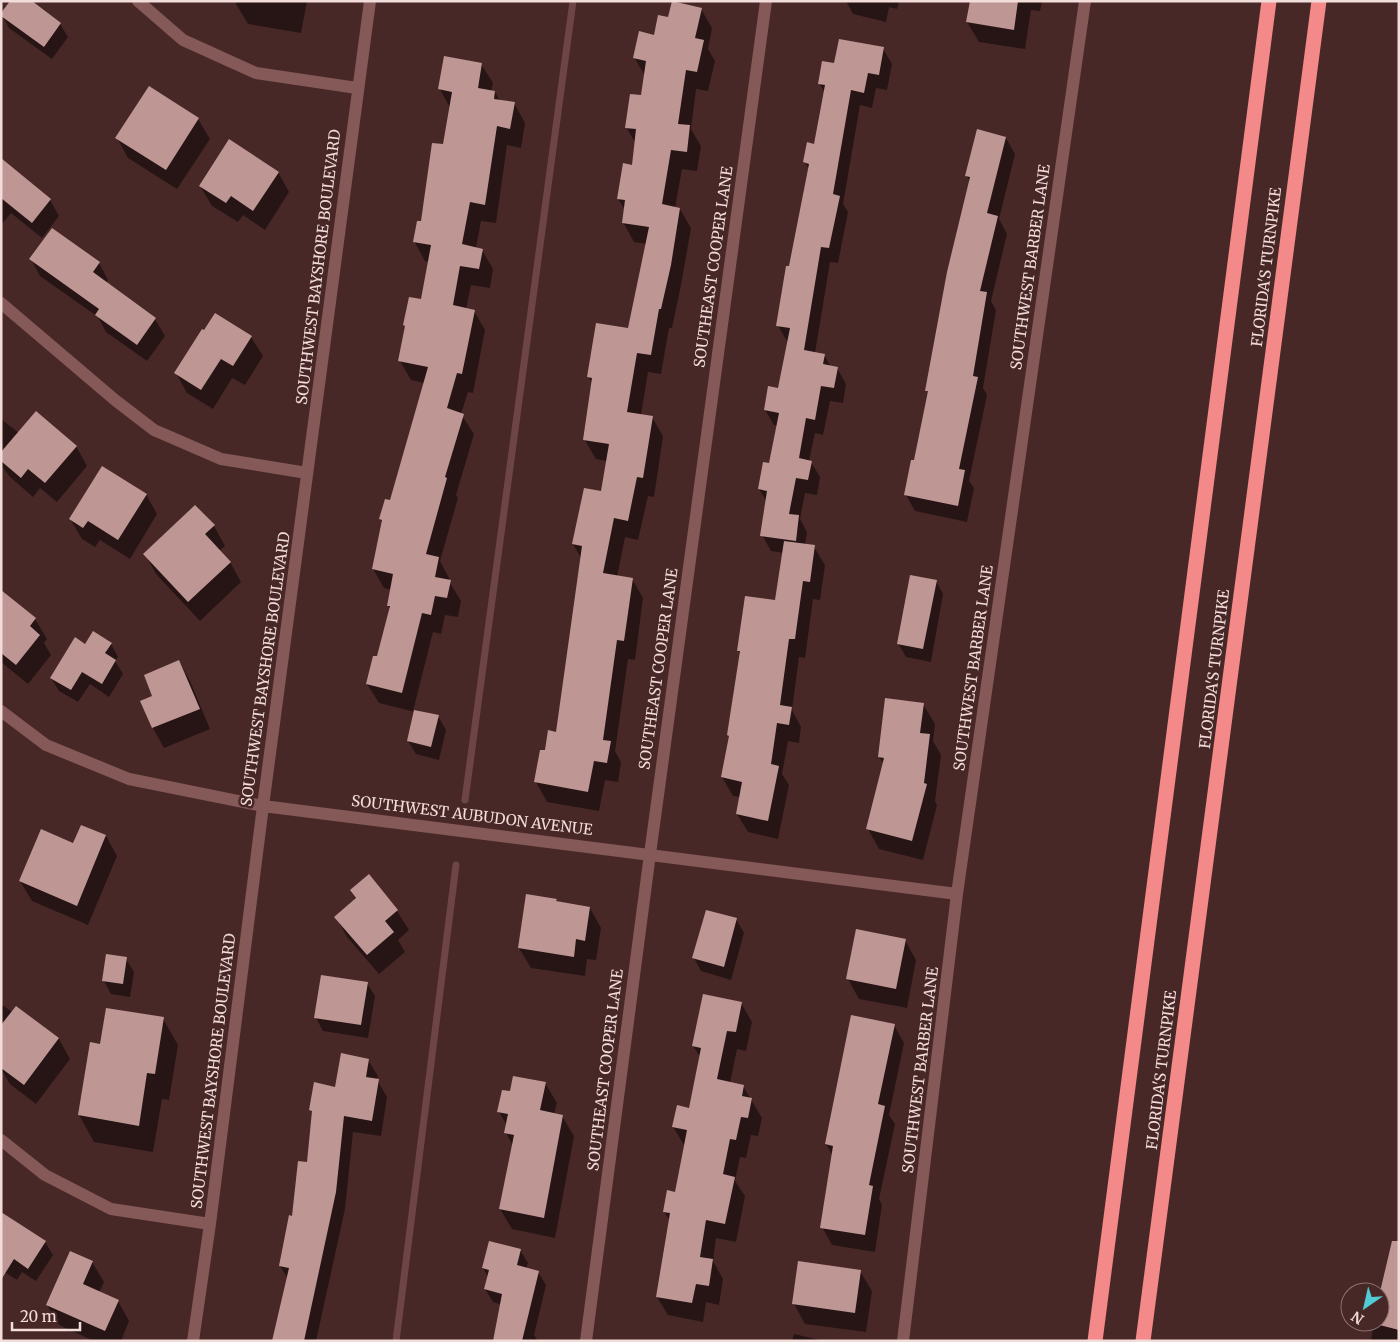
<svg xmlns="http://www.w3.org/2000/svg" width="1400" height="1342" viewBox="0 0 1400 1342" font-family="Merriweather,serif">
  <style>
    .shadow { fill: #0007 }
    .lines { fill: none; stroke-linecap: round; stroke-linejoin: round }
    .stream { stroke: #6e4547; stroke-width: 7 }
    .building { fill: #be9795 }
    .minor { stroke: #845957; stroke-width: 12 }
    .highway { stroke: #f38988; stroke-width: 15 }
    .labels { text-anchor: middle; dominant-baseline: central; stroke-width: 5; stroke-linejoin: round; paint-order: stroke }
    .street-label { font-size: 15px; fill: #f2dddb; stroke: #482827 }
  </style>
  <rect width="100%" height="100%" fill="#482827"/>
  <path class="shadow" d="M29,1L60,24L68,37L52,59L9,28L2,15Z
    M237,1H307L301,33L248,24L236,4Z
    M846,1H899L897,9L889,7L886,22L853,14Z
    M971,1H1042L1040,11L1031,10L1025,49L979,42L967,22Z
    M701,9L712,28L708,49L715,61L708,91L696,89L691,129L701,146L697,171L682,169L675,208L680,209L691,228L681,285L672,328H669L661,374L648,372L641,415L652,417L663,436L654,497L648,496L638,540L625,537L617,577L632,579L643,598L635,660L628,659L615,751L621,762L618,782L605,780L599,811L547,802L536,782L546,752L558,733L581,558L573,544L602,493L607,461L596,459L584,439L593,384L588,377L629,329L647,244L634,242L623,222L625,210L618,199L633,166L636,144L626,127L642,97L645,76L634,57L669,19Z
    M883,49L892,64L887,90L876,88L872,108L860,105L843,204L848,212L838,263L830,262L815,353L824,355L831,367L837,368L846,384L843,403L830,401L823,435L815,433L809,461L811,462L820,477L817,495L805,493L800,519L807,532L805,545L814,547L825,565L820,600L813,599L805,658L799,657L792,710L801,727L799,743L788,741L782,774L789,785L778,839L748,832L737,814L741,797L733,796L722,777L730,738L728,735L741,655L738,651L776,602L784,553L771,551L762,535L767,502L759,489L770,465L778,426L774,425L765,410L779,390L788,342L787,341L778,326L809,170L805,162L815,145L825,93L819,83L835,65Z
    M481,64L493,83L491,92H495L500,101L514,103L525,123L521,148L507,145L496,223L481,221L476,248L482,250L493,269L490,288L471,285L466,309L474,311L485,330L473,393L468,392L461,414L474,434L456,495L458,498L440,561L449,578V581L461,601L458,617L445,615L441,634L433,632L413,711L438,716L446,730L439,760L416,754L408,741L415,712L379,703L367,684L378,658L390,609L388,606L391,590L384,588L373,569L383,523L380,519L391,502L424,383L411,380L400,361L406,329L404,325L422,301L429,262L425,261L414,241L422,223L444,146L450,108L440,89Z
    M198,119L210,139L177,189L128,158L117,138Z
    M1006,138L1015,154L999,219L1007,234L991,301L996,310L983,388L987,395L969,481L974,488L967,522L915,511L906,495L915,462L929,394L927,390L970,182L966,175Z
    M2,161L50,200L59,216L42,238L11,213L1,225Z
    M278,172L289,192L265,230L243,215L238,222L212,206L200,186Z
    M31,259L99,263L108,280L106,283L155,319L165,336L147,361L106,332L98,317L40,276Z
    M205,332L251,337L263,356L245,385L232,378L213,409L187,393L176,373Z
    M1,419L19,433L76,446L87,466L57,502L40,488L33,497L10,477L1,465Z
    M146,494L157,514L130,559L100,540L95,547L82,539L70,519Z
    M214,526L225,546L219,551L230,562L241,582L200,621L156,574L145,554Z
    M936,581L943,594L931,662L906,657L898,643Z
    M1,591L35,619L47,639L44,643L51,655L28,684L1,662Z
    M111,644L118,657L115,661L123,674L109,697L90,684L78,702L59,691L51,678L85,645Z
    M179,661L190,681L210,729L164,748L153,728L142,702L154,697Z
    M923,704L935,724L933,741L941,755L935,801L937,805L923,860L879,849L868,829L884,764L879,757Z
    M81,826L106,836L117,856L88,925L32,901L20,881L74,844Z
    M368,876L397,911L409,930L398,940L405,952L379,974L347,937L336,917L356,900L351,891Z
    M556,900L557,903L590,908L601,928L596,960L587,959L585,976L531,968L519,948Z
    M736,919L744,933L731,980L701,971L694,958Z
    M905,940L916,960L907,1008L859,999L848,979Z
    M126,959L134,972L130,997L111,994L104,981Z
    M367,983L375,996L368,1038L323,1031L316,1018Z
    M741,1003L752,1022L746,1051L737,1049L730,1083L743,1086L762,1118L758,1136L751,1135L746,1158L740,1157L735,1181L745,1196L736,1242L716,1238L713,1261L723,1279L719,1305L706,1302L703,1322L668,1315L657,1297L670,1221L664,1212L676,1193L684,1145L673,1127L690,1109L701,1058L693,1046Z
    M1,1004L12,1012L16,1007L59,1039L70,1059L36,1104L10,1084L1,1069Z
    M163,1019L178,1045L169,1100L162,1099L153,1152L94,1142L79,1115L101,1045Z
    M894,1025L904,1043L889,1115L895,1124L879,1199L882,1205L875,1252L832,1245L822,1227L833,1156L826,1144Z
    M368,1060L378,1076L377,1080L387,1097L381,1136L353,1132L345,1209L316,1341H273L288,1279L280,1266L308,1163L313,1114L311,1110Z
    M545,1083L557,1103L554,1114L562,1116L574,1136L555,1238L512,1229L500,1209L513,1146L506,1133L507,1126L499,1112L511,1093Z
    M1,1213L45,1242L53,1255L36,1281L22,1272L17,1280L1,1270Z
    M520,1250L528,1263L526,1269L538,1272L546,1285L534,1335L538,1341H494L502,1305L493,1302L485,1289L488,1277L483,1268Z
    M92,1262L104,1282L99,1293L118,1301L129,1321L121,1341H94L59,1325L47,1305Z
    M860,1271L872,1291L866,1332L805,1324L794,1304Z
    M1399,1271V1341H1371L1374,1322H1380V1295Z
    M794,1334L824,1341H792Z"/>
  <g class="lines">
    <path class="stream" d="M465,800L573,1
      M396,1341L456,865"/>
  </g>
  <path class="building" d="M10,1H32L61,23L44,47L1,16V13Z
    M672,1L702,8L695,38L704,40L697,72L686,70L678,124L690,125L687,152L671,150L662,204L680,208L671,265L661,309H659L651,355L637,353L627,412L653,416L643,478L637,477L628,521L614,518L603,573L633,578L624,641L617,640L603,740L611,741L607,763L594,761L588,792L534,782L540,750H545L548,730L556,732L582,546L572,544L584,488L601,491L609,444L583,440L592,378L587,377L596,323L628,328L649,227L622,223L625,200L617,199L623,163L632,165L636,129L625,128L630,94L641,95L646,61L633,58L639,31L654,35L658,15L668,17Z
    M970,1H1018L1014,30L966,22Z
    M839,39L884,47L879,75L868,73L864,93L851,90L833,194L840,196L829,248L821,247L804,350L825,354L823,364L838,367L834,388L821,386L815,420L806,418L799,458L812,461L808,480L796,478L789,514L799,515L796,541L760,536L767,491L758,489L763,462L769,463L779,413L764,410L768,386L778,388L790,328L776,326L786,266H789L809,164L803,162L807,142L814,144L825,85L818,84L822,61L834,63Z
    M444,56L482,63L478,88L495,91L494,99L515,102L510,129L497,126L485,205L470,202L462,244L483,249L479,269L460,266L453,305L475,310L462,374L457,373L447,408L464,414L445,477L447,478L426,554L439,557L435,577L451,580L447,598L435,596L431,615L422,613L402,693L366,684L373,656H377L390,606H387L393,574L372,569L382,520L379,519L385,499L390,500L428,367L398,361L405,326L403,325L409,297L421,299L431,245L413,242L417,221H421L432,143L443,144L452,92L438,89Z
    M149,86L199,118L166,170L115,138Z
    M977,129L1006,137L987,213L998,216L980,291L987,292L973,376L978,377L959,469L965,470L958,506L904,495L911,460H914L928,391H925L947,272L970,177L965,176Z
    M229,139L279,172L253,211L231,196L226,203L199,186Z
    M1,158L51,199L32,223L1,198Z
    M52,228L100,262L93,272L156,318L137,345L95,315L99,309L29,259Z
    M215,313L252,336L233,366L221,359L201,390L174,373L202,329L204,330Z
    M36,411L77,446L45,483L28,469L21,478L1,461V452Z
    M102,466L147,494L118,540L88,521L83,528L69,519Z
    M195,505L215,525L205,534L231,562L188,602L143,554Z
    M784,541L815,545L810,582L803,581L795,639H789L780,705L792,707L789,725L777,723L771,764L779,766L768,821L736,814L742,782L721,777L729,736L727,735L740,651H737L745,596L775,600Z
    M910,575L937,580L923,649L897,644Z
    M1,590L36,618L30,626L40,635L16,665L1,653Z
    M93,631L112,643L105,653L116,660L102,684L82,672L71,690L50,678L75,637L85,644Z
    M179,660L200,709L152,728L140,701L152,696L144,675Z
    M885,698L924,703L920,733L930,734L924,783L927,784L912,841L866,829L884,758L878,757Z
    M414,710L439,715L431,747L407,741Z
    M81,825L106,835L77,906L19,881L41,829L73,843Z
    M369,874L398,910L385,921L394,932L367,955L334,917L356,898L350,890Z
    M526,894L557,899L556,901L590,907L585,941L576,939L574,957L518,948Z
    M706,910L737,918L724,967L692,958Z
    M856,929L906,939L896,989L846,979Z
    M106,954L127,957L123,984L102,981Z
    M321,975L368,982L361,1025L314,1018Z
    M703,994L742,1002L736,1032L727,1031L717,1079L744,1085L742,1096L752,1098L748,1118L741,1117L736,1140L730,1139L723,1174L735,1177L725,1224L706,1220L700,1257L713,1259L709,1286L696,1284L692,1303L656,1297L670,1213L663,1212L667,1190L675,1192L687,1130L672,1127L677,1105L689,1108L701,1048L692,1046Z
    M16,1006L59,1038L24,1085L1,1068V1025Z
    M106,1008L164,1017L155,1074L147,1073L139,1126L78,1115L90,1042L100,1044Z
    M851,1015L895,1024L878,1104L885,1106L869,1185L873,1186L865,1235L820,1228L833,1146L825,1144Z
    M341,1053L369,1059L366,1077L379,1079L372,1121L344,1116L336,1192L304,1341H272L289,1268L279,1266L289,1215L292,1216L298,1161L307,1162L312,1111L309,1110L314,1082L335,1087Z
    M513,1076L546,1082L540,1110L563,1115L544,1218L499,1209L514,1135L504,1133L508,1114L497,1112L502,1090L510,1091Z
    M1,1212L46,1241L28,1269L14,1259L1,1280Z
    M489,1241L521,1249L517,1265L539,1271L522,1341H493L502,1294L484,1289L489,1270L482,1268Z
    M1392,1241H1399V1330L1372,1323L1380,1322V1292Z
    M70,1251L93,1261L83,1284L119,1300L105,1331L46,1305Z
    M798,1261L861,1270L855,1313L792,1304Z"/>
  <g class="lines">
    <path class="minor" d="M138,1L183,40L256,73L357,88
      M1,303L115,400L154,430L221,459L307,473
      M1,711L46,745L129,779L263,806L957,894
      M1,1140L45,1175L111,1209L210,1224
      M193,1341L210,1224L263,806L370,1
      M586,1341L650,854L766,1
      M903,1341L957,894L1085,1"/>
    <path class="highway" d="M1095,1341L1269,1
      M1143,1341L1319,1"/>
  </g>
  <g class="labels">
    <g class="street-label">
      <text transform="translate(318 267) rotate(-83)">SOUTHWEST BAYSHORE BOULEVARD</text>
      <text transform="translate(713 267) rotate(-82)">SOUTHEAST COOPER LANE</text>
      <text transform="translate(1030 267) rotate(-82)">SOUTHWEST BARBER LANE</text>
      <text transform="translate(1266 267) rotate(-83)">FLORIDA'S TURNPIKE</text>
      <text transform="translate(973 668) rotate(-82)">SOUTHWEST BARBER LANE</text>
      <text transform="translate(265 669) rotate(-82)">SOUTHWEST BAYSHORE BOULEVARD</text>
      <text transform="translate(658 669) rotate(-82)">SOUTHEAST COOPER LANE</text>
      <text transform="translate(1214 669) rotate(-83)">FLORIDA'S TURNPIKE</text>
      <text transform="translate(472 815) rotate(7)">SOUTHWEST AUBUDON AVENUE</text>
      <text transform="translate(605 1070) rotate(-83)">SOUTHEAST COOPER LANE</text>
      <text transform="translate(920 1070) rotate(-83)">SOUTHWEST BARBER LANE</text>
      <text transform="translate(1161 1070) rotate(-83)">FLORIDA'S TURNPIKE</text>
      <text transform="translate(213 1071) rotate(-83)">SOUTHWEST BAYSHORE BOULEVARD</text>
    </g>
  </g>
  <rect width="1400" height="1342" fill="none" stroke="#f2dddb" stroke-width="5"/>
  <g transform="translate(1365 1307) rotate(214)"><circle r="24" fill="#482827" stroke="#8c706f"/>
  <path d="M0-4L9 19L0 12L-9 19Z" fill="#51ccd4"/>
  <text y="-8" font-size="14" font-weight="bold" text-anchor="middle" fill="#f2dddb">N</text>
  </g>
  <path d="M12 1322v8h68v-8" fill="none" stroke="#f2dddb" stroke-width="2.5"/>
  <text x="20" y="1322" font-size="15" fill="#f2dddb" stroke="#482827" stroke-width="4" paint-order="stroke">20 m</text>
</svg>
